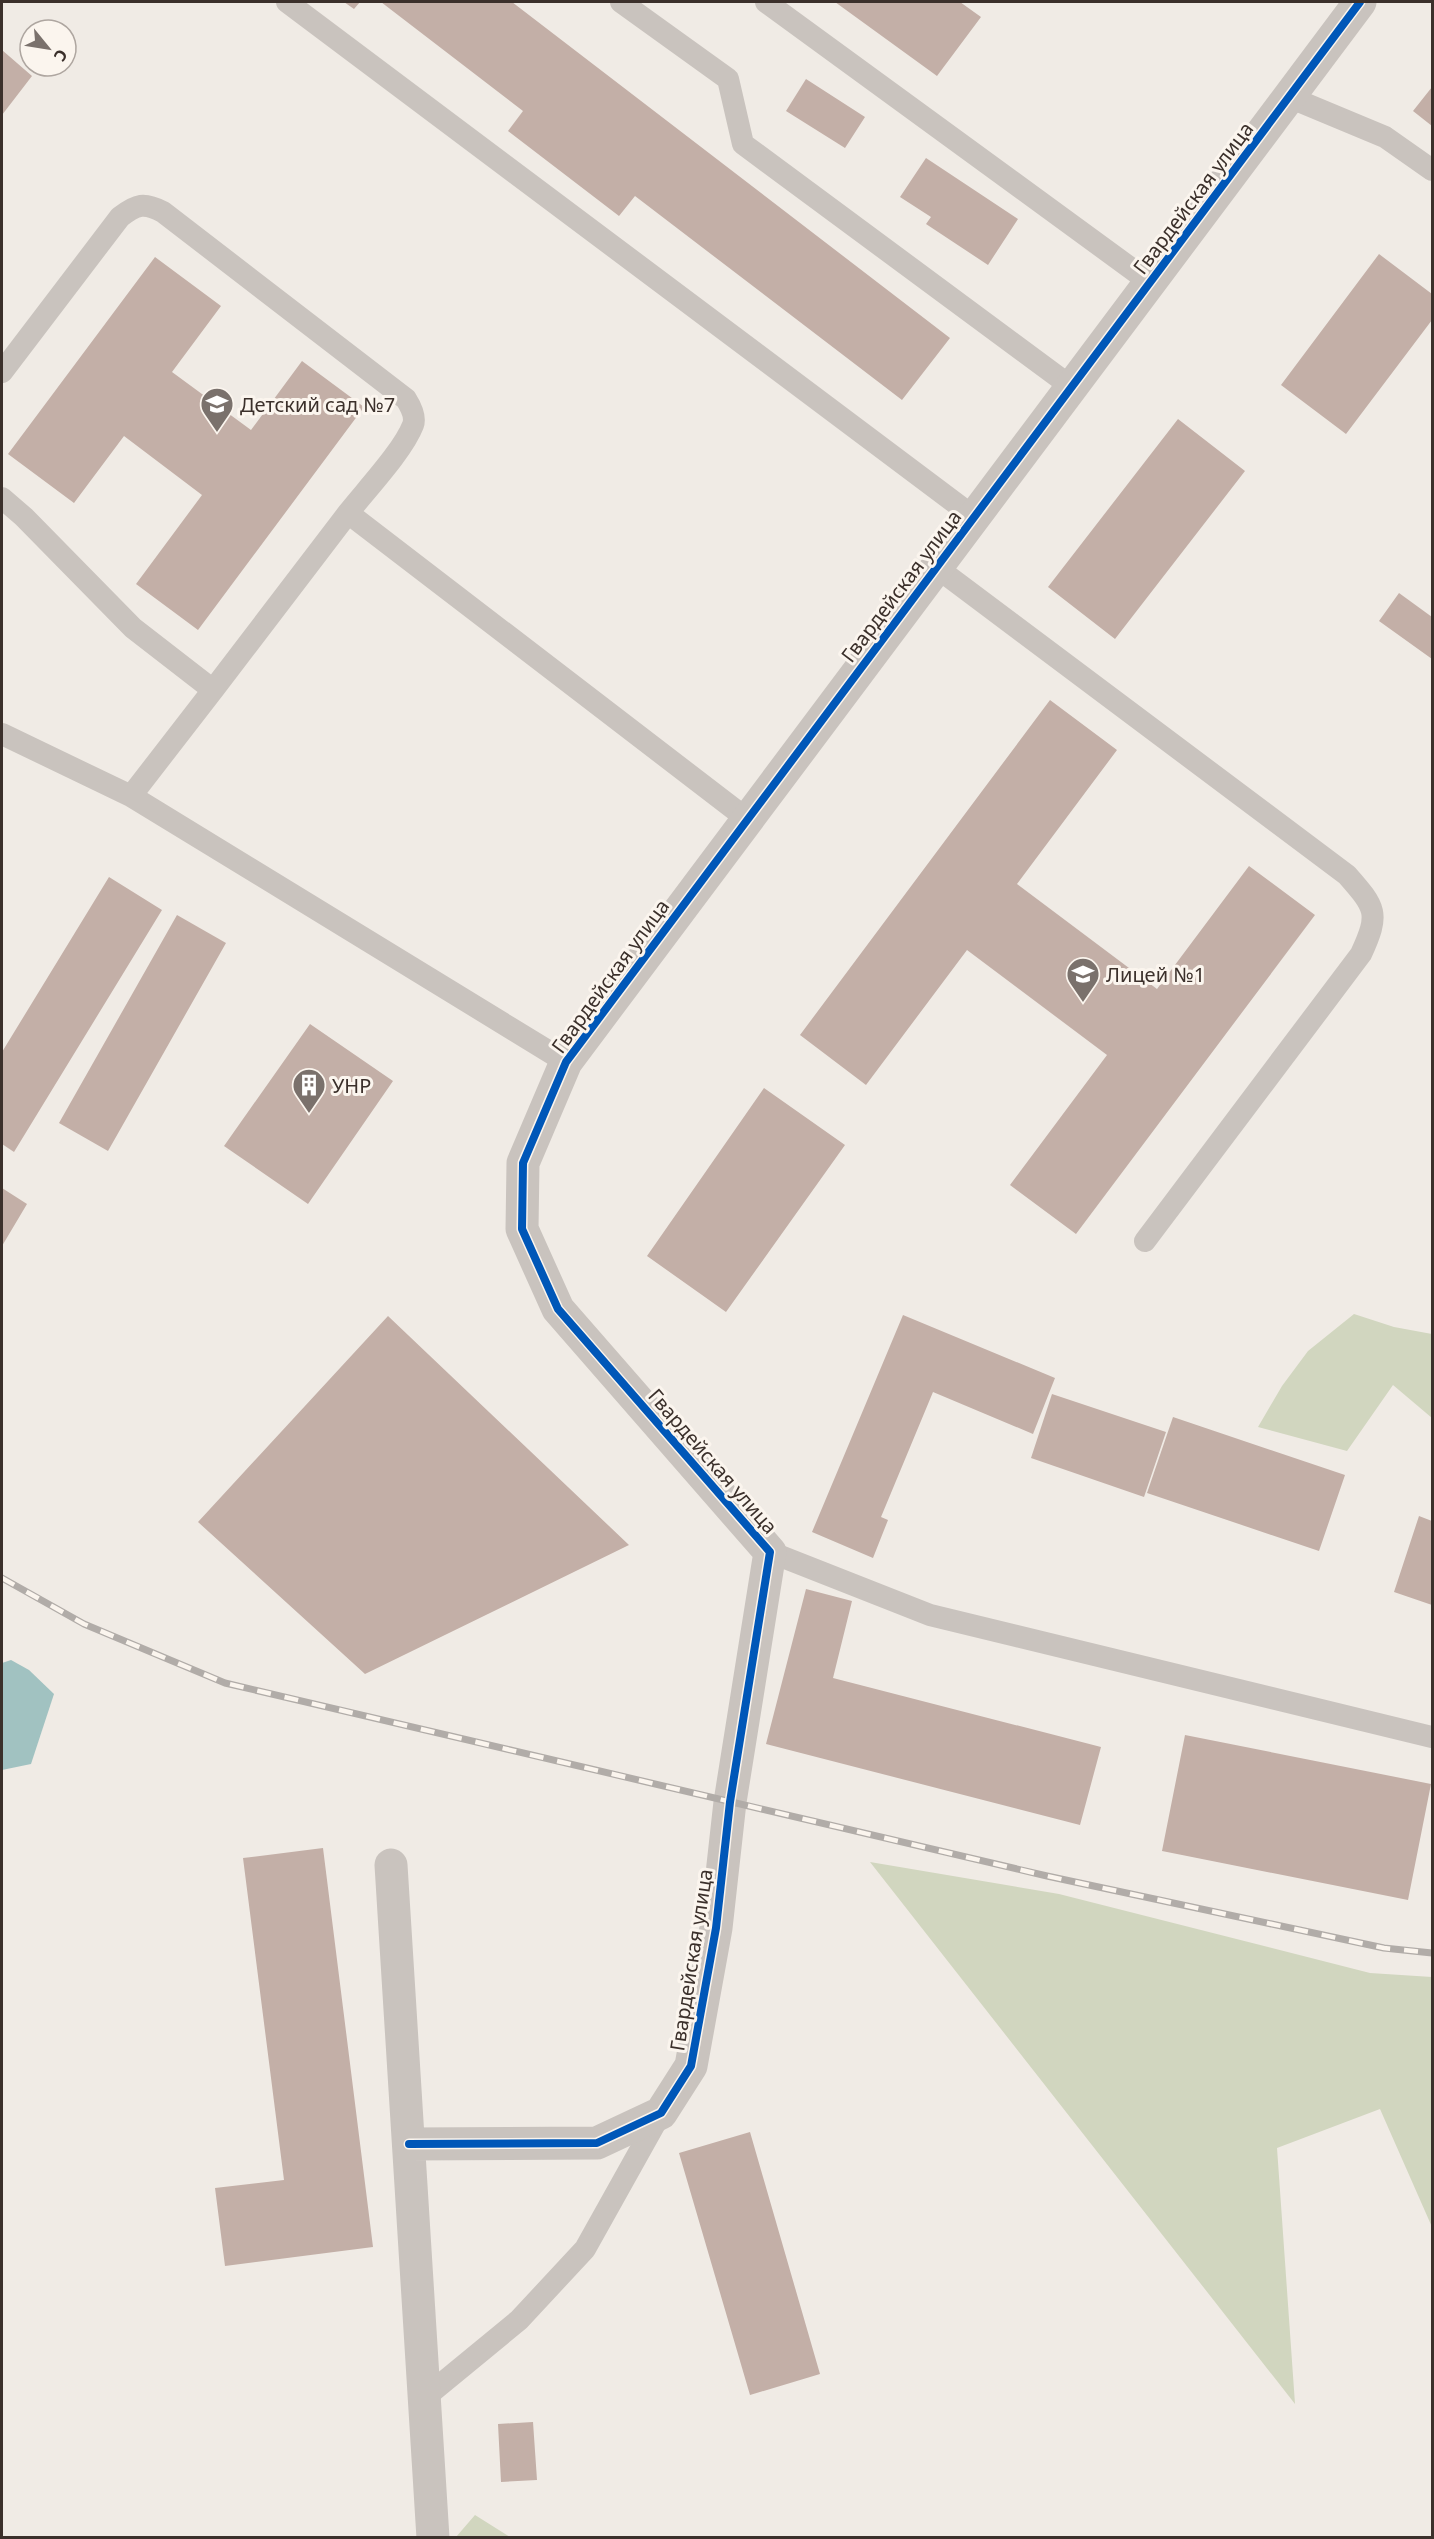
<svg xmlns="http://www.w3.org/2000/svg" width="1434" height="2539" viewBox="0 0 1434 2539" font-family="'Noto Sans',sans-serif">
  <style>
    .green { fill: #d1d6bf }
    .water { fill: #a1c2c1 }
    .building { fill: #c3afa7 }
    .lines { fill: none; stroke-linecap: round; stroke-linejoin: round }
    .service { stroke: #c9c3be; stroke-width: 22 }
    .minor { stroke: #c9c3be; stroke-width: 33 }
    .rail-casing { stroke: #b1aca8; stroke-width: 7 }
    .rail { stroke: #fbf5ee; stroke-width: 4.5; stroke-dasharray: 14; stroke-linecap: butt }
    .cycleway-casing { stroke: #fbf5ee; stroke-width: 11 }
    .cycleway { stroke: #0057b8; stroke-width: 8 }
    .labels { text-anchor: middle; dominant-baseline: central; stroke-width: 6; stroke-linejoin: round; paint-order: stroke }
    .street-label { font-size: 20px; fill: #3b302b; stroke: #fbf5ee }
    .poi-label { font-size: 20px; fill: #3b302b; stroke: #fbf5ee; text-anchor: start }
  </style>
  <rect width="100%" height="100%" fill="#f0ebe5"/>
  <path class="green" d="M1354,1314L1394,1327L1432,1334V1418L1393,1385L1347,1451L1258,1427L1282,1386L1308,1351Z
    M870,1862L1059,1894L1370,1973L1432,1977V2227L1380,2109L1277,2148L1295,2404Z
    M475,2515L510,2537H456Z"/>
  <path class="water" d="M11,1660L29,1670L54,1694L31,1764L2,1770V1663Z"/>
  <path class="building" d="M344,2H360L354,9Z
    M381,2H512L950,338L902,400L635,196L619,216L508,131L523,111Z
    M835,2H960L981,17L937,76Z
    M2,50L32,76L2,115Z
    M806,79L865,117L845,148L786,111Z
    M1432,87V126L1413,111Z
    M926,158L1018,219L988,265L926,224L931,217L900,197Z
    M1379,254L1432,294V320L1346,434L1281,385Z
    M155,257L221,306L172,372L251,430L302,361L364,407L198,630L136,584L202,495L124,436L74,503L8,454Z
    M1178,419L1245,471L1115,639L1048,587Z
    M1399,593L1432,617V659L1379,621Z
    M1050,700L1117,750L1017,884L1157,989L1249,866L1315,915L1076,1234L1010,1185L1107,1055L967,950L866,1085L800,1035Z
    M109,877L162,910L14,1152L2,1144V1052Z
    M177,915L226,943L108,1151L59,1123Z
    M310,1024L393,1081L308,1204L224,1146Z
    M764,1088L845,1145L726,1312L647,1256Z
    M2,1188L27,1204L2,1246Z
    M903,1315L1055,1378L1033,1434L933,1392L881,1517L888,1520L873,1558L812,1532Z
    M388,1316L629,1545L365,1674L198,1522Z
    M1052,1394L1166,1432L1144,1497L1031,1458Z
    M1173,1417L1345,1475L1319,1551L1147,1493Z
    M1419,1516L1432,1521V1605L1394,1592Z
    M806,1589L852,1601L833,1678L1101,1747L1080,1825L766,1744Z
    M1185,1735L1431,1784L1408,1900L1162,1851Z
    M323,1848L373,2247L225,2266L215,2188L284,2180L243,1858Z
    M750,2132L820,2374L750,2395L679,2153Z
    M533,2422L537,2480L501,2482L498,2424Z"/>
  <g class="lines">
    <path class="service" d="M287,2L974,517
      M621,2L728,79L743,144L1073,388
      M766,2L1151,283
      M1289,97L1385,137L1432,170
      M2,372L120,217C137,204 144,202 163,212L406,399C411,407 416,417 413,425C403,451 366,490 348,513L747,819
      M2,498L24,517L133,628L213,690L348,513
      M936,567L1347,875C1376,908 1380,913 1361,954L1145,1241
      M2,734L131,796L566,1062
      M131,796L213,690
      M770,1552L930,1615L1432,1737
      M423,2399L519,2320L585,2249L661,2113"/>
    <path class="minor" d="M391,1865L433,2538
      M409,2144L597,2143L661,2113L691,2066L716,1928L730,1802L770,1552L558,1309L522,1229L523,1163L566,1062L1360,2"/>
    <defs>
      <path id="rail" d="M2,1578L84,1624L225,1683L1047,1876L1384,1948L1432,1953"/>
    </defs>
    <use href="#rail" class="rail-casing"/>
    <use href="#rail" class="rail"/>
    <defs>
      <path id="cycleway" d="M409,2144L597,2143L661,2113L691,2066L716,1928L730,1802L770,1552L558,1309L522,1229L523,1163L566,1062L1360,2"/>
    </defs>
    <use href="#cycleway" class="cycleway-casing"/>
    <use href="#cycleway" class="cycleway"/>
  </g>
  <defs>
    <symbol id="school-pin" viewBox="-11 -11 22 30"><path d="M0 17L-7.5 6A9.5 9.5 0 1 1 7.5 6Z" fill="#7a716c" stroke="#fbf5ee"/><path d="M0-5L7-2L0 1L-7-2ZM-4 1L0 2.5L4 1V4Q0 6-4 4Z" fill="#fff"/></symbol>
    <symbol id="building-pin" viewBox="-11 -11 22 30"><path d="M0 17L-7.5 6A9.5 9.5 0 1 1 7.5 6Z" fill="#7a716c" stroke="#fbf5ee"/><path d="M-4-6H4V6H1V3H-1V6H-4ZM-2.5-4.3h1.7v1.8h-1.7ZM.8-4.3h1.7v1.8H.8ZM-2.5-1h1.7V.8h-1.7ZM.8-1h1.7V.8H.8Z" fill="#fff"/></symbol>
  </defs>
  <g fill-rule="evenodd">
    <use href="#school-pin" x="198" y="385" width="38" height="52"/>
    <use href="#school-pin" x="1064" y="955" width="38" height="52"/>
    <use href="#building-pin" x="290" y="1066" width="38" height="52"/>
  </g>
  <g class="labels">
    <g class="street-label">
      <text transform="translate(1193 198) rotate(-53)">Гвардейская улица</text>
      <text transform="translate(901 586) rotate(-53)">Гвардейская улица</text>
      <text transform="translate(610 976) rotate(-54)">Гвардейская улица</text>
      <text transform="translate(713 1461) rotate(49)">Гвардейская улица</text>
      <text transform="translate(691 1960) rotate(-81)">Гвардейская улица</text>
    </g>
    <g class="poi-label">
      <text x="240" y="404">Детский сад №7</text>
      <text x="1106" y="974">Лицей №1</text>
      <text x="332" y="1085">УНР</text>
    </g>
  </g>
  <rect width="1434" height="2539" fill="none" stroke="#3b302b" stroke-width="6"/>
  <g transform="translate(48 48) rotate(120)"><circle r="28" fill="#fbf5ee" stroke="#aea6a0" stroke-width="1.5"/>
  <path d="M0-4.5L10 22L0 15L-10 22Z" fill="#7a716c"/>
  <text y="-9" font-size="16" font-weight="bold" text-anchor="middle" fill="#3b302b">С</text>
  </g>
</svg>
